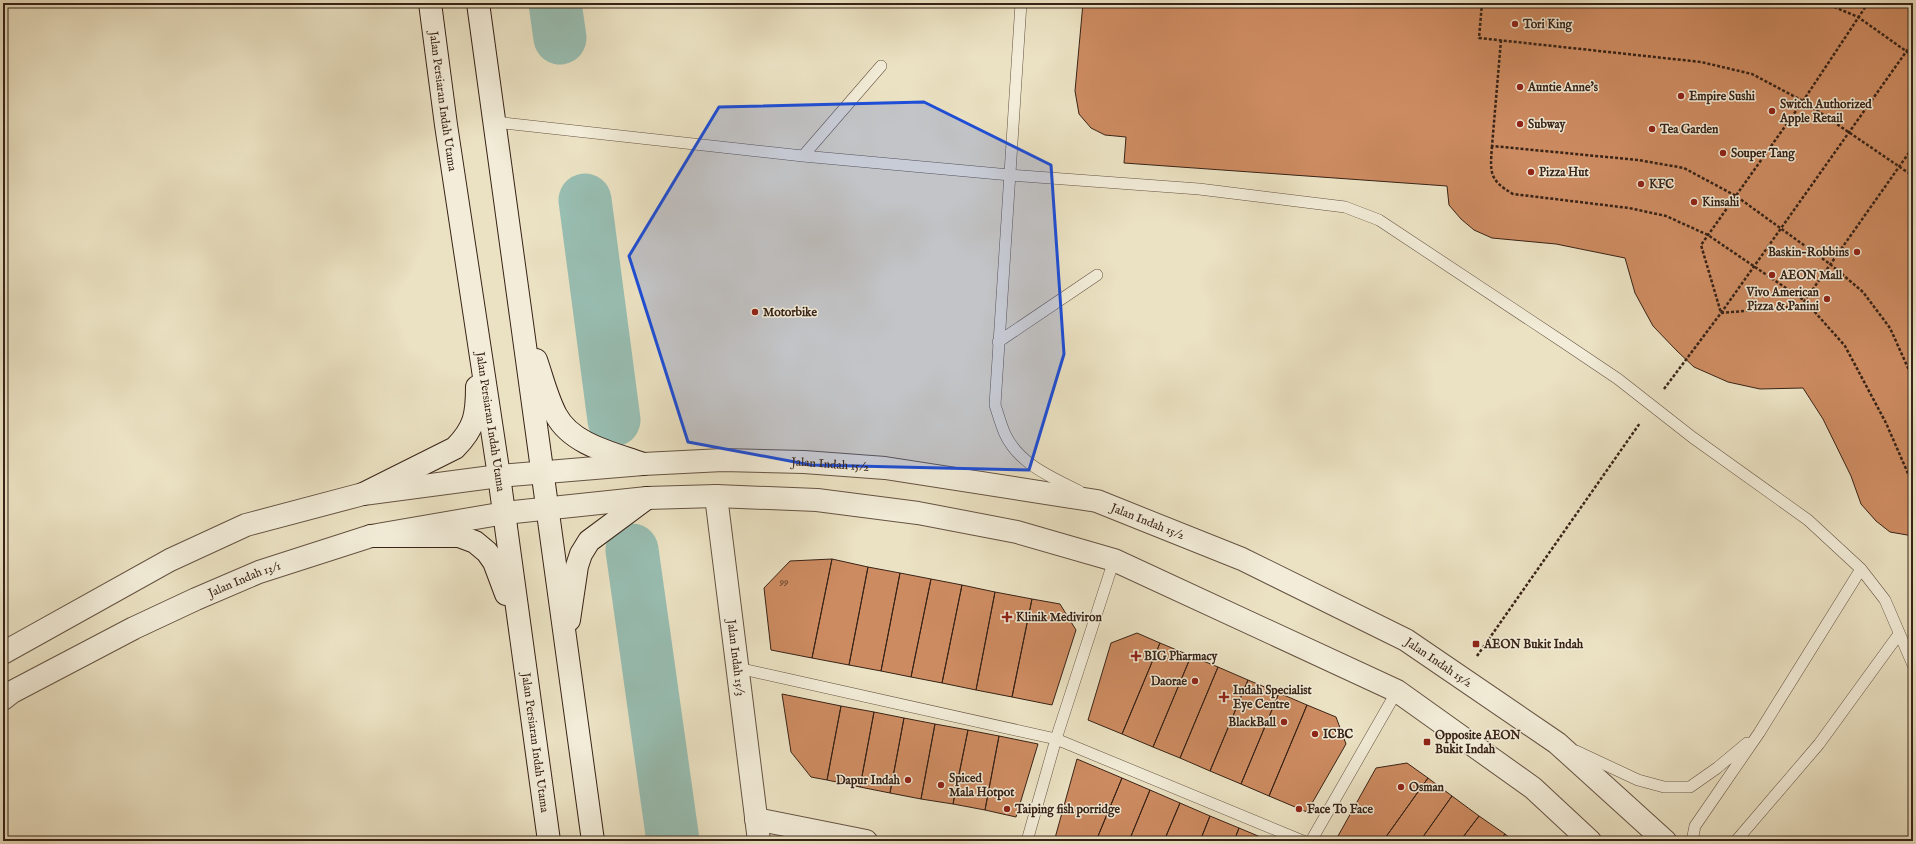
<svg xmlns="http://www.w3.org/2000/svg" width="1916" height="844" viewBox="0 0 1916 844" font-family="'IM FELL English',serif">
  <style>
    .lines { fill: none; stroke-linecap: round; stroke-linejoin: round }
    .river { stroke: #98beb2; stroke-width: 53 }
    .building { fill: #cd8b61; stroke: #382317 }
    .service-casing { stroke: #655342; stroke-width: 12 }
    .minor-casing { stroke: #655342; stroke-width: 24 }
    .tertiary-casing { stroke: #655342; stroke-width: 24 }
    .secondary-casing { stroke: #382317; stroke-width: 24 }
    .path { stroke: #382317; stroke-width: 2.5; stroke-dasharray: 3 2; stroke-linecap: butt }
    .service { stroke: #f2ecd8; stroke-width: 11 }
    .minor { stroke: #f2ecd8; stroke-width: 22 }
    .tertiary { stroke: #f2ecd8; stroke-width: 22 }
    .secondary { stroke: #f2ecd8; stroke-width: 22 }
    .marked { fill: #1d4ed8; fill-opacity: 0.2; stroke: #1d4ed8; stroke-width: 3; stroke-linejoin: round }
    .poi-dot { fill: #8f2418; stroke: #f2ecd8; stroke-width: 1.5 }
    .labels { text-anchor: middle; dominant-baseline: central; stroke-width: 3; stroke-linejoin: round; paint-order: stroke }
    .number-label { font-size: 10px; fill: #5d3d2a }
    .poi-label { font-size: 12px; font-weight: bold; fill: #382317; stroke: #f2ecd8; text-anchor: start }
    .street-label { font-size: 12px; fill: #382317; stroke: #f2ecd8 }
  </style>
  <rect width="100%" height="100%" fill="#ebe2c3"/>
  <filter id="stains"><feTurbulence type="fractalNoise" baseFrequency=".005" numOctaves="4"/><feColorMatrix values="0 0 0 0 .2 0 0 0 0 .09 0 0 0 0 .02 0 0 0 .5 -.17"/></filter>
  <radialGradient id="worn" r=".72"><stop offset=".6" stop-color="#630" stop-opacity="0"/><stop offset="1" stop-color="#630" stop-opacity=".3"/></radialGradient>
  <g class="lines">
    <path class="river" d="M555,3L560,38
      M585,200L614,420
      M632,550L673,841"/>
  </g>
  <path class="building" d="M1083,3H1913V536L1890,532L1876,521L1861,504L1851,476L1823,419L1803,388L1760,389L1728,382L1694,367L1677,351L1653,326L1635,293L1625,258L1556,244L1492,238L1474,230L1461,219L1449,205L1447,186L1124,163L1126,137L1105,135L1091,128L1079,114L1075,91Z
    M832,559L812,658L771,650L764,588L790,561Z
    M832,559L868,567L849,665L812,658Z
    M868,567L900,573L881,671L849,665Z
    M900,573L931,579L911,677L881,671Z
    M931,579L962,585L942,683L911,677Z
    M962,585L995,592L976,690L942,683Z
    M995,592L1032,599L1012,697L976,690Z
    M1032,599L1060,604L1076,630L1052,705L1012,697Z
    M1137,633L1160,643L1122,734L1088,720L1111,643Z
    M1160,643L1191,656L1153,747L1122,734Z
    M1191,656L1218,667L1180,758L1153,747Z
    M1218,667L1248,680L1210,771L1180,758Z
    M1248,680L1279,693L1241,784L1210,771Z
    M1279,693L1307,705L1269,796L1241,784Z
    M782,694L841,706L827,780L811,777L791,752Z
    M1307,705L1336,717L1346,744L1307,812L1269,796Z
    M841,706L874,712L860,787L827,780Z
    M874,712L904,718L890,793L860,787Z
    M904,718L935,724L921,799L890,793Z
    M935,724L968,730L953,804L921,799Z
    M968,730L999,736L985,810L953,804Z
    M999,736L1038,744L1016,817L985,810Z
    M1077,759L1122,778L1096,841H1064L1055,838Z
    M1407,763L1428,778L1383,841H1344L1338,836L1376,768Z
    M1122,778L1150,790L1129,841H1096Z
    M1428,778L1452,796L1420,841H1383Z
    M1150,790L1180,803L1164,841H1129Z
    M1452,796L1479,816L1460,841H1420Z
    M1180,803L1210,816L1200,841H1164Z
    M1210,816L1239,828L1234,841H1200Z
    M1479,816L1505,834L1499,841H1460Z
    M1239,828L1270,841H1234Z
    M1505,834L1514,841H1499Z"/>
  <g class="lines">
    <defs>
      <path id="service" d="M1021,3L995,405C998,414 1001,425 1005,434C1019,464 1051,477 1079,491
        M495,122L803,156L1010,175L1199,189L1345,207L1379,220L1560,340L1618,379L1692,437L1808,520L1861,569L1885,600L1913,665
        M803,156L881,66
        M998,342L1097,275
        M738,668L1056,739L1303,841
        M1576,751L1638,780L1664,787H1690L1717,768L1747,743
        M1027,841L1056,739L1114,560
        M1311,841L1397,691
        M1692,841L1695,826L1759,733L1861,569
        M1736,841L1819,744L1899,634"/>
      <g id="minor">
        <path id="s1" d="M716,496L759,841"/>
        <path d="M756,819L866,841"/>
      </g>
      <g id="tertiary">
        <path id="s2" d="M3,653L170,560L246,525L363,494L499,476L643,464L723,460L804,462L885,468L1097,501L1242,559L1406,640L1557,743L1665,841"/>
        <path id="s3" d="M3,699L12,692L134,628L196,599L259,572L371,536L505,513L647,498L716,496L817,500L918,513L1017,532L1114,560L1397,691L1533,788L1590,841"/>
      </g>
      <g id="secondary">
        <path id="s4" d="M430,3L446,125L499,476L549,841"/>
        <path d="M478,3L593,841"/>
        <path d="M536,360C542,377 547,398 556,415C572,445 613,453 643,464"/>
        <path d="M363,494L455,448C475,428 477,414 477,387"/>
        <path d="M371,536H459L475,542L487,552L494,562L506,594"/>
        <path d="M569,620L577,566L581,554L589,541L647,498"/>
      </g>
    </defs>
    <use href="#service" class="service-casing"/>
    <use href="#minor" class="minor-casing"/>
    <use href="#tertiary" class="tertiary-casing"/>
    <use href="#secondary" class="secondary-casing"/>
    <path class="path" d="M1482,3L1479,38L1701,62L1752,74L1803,101L1913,176
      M1825,3L1858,17L1913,56
      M1868,3L1803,101L1701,245L1721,313L1801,306L1913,147
      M1501,40L1492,146L1638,160L1684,168L1736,196L1830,264L1863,292L1890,328L1913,379
      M1492,146C1490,173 1489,180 1513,194L1629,208L1666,216L1708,235L1805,301L1845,346L1886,423L1910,478L1913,479
      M1664,389L1721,313L1913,42
      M1477,656L1640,423"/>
    <use href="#service" class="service"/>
    <use href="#minor" class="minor"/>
    <use href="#tertiary" class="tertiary"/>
    <use href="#secondary" class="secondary"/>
  </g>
  <path class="marked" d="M924,102L1051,165L1064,354L1029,470L811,465L688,442L629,256L719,107Z"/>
  <g class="poi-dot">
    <circle cx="1515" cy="24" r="4"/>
    <circle cx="1520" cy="87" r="4"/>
    <circle cx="1681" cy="96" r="4"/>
    <circle cx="1772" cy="111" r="4"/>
    <circle cx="1520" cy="124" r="4"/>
    <circle cx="1652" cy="129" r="4"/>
    <circle cx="1723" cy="153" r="4"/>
    <circle cx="1531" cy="172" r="4"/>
    <circle cx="1641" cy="184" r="4"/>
    <circle cx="1694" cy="202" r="4"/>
    <circle cx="1857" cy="252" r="4"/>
    <circle cx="1772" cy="275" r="4"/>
    <circle cx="1827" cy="299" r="4"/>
    <circle cx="755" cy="312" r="4"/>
    <path d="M1005 611h4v4h4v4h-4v4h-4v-4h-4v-4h4z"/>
    <rect x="1472" y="640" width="8" height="8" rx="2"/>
    <path d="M1134 650h4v4h4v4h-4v4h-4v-4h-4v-4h4z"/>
    <circle cx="1195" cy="681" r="4"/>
    <path d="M1222 691h4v4h4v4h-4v4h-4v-4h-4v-4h4z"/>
    <circle cx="1284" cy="722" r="4"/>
    <circle cx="1315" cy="734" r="4"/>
    <rect x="1423" y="738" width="8" height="8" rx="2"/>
    <circle cx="908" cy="780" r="4"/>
    <circle cx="941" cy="785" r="4"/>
    <circle cx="1401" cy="787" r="4"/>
    <circle cx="1007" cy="809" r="4"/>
    <circle cx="1299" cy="809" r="4"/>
  </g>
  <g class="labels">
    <g class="number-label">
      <text x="784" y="582">99</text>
    </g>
    <g class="poi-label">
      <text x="1523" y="24">Tori King</text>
      <text x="1528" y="87">Auntie Anne's</text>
      <text x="1689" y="96">Empire Sushi</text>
      <text x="1780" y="104">Switch Authorized<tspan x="1780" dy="14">Apple Retail</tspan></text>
      <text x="1528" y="124">Subway</text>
      <text x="1660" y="129">Tea Garden</text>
      <text x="1731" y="153">Souper Tang</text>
      <text x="1539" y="172">Pizza Hut</text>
      <text x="1649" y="184">KFC</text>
      <text x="1702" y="202">Kinsahi</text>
      <text x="1849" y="252" text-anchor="end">Baskin-Robbins</text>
      <text x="1780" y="275">AEON Mall</text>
      <text x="1819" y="292" text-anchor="end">Vivo American<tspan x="1819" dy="14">Pizza &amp; Panini</tspan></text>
      <text x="763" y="312">Motorbike</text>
      <text x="1016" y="617">Klinik Mediviron</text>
      <text x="1484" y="644">AEON Bukit Indah</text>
      <text x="1144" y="656">BIG Pharmacy</text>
      <text x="1187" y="681" text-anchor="end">Daorae</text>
      <text x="1233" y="690">Indah Specialist<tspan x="1233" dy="14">Eye Centre</tspan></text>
      <text x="1276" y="722" text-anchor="end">BlackBall</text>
      <text x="1323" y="734">ICBC</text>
      <text x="1435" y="735">Opposite AEON<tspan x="1435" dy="14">Bukit Indah</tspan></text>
      <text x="949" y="778">Spiced<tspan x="949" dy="14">Mala Hotpot</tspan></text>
      <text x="900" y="780" text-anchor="end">Dapur Indah</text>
      <text x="1409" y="787">Osman</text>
      <text x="1015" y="809">Taiping fish porridge</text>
      <text x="1307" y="809">Face To Face</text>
    </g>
    <g class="street-label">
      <text stroke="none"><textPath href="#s4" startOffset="99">Jalan Persiaran Indah Utama</textPath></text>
      <text stroke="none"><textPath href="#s4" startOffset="423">Jalan Persiaran Indah Utama</textPath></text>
      <text stroke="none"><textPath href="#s2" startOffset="865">Jalan Indah 15/2</textPath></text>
      <text stroke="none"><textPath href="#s2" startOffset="1189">Jalan Indah 15/2</textPath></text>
      <text stroke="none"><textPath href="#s3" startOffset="270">Jalan Indah 13/1</textPath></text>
      <text stroke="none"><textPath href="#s1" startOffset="163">Jalan Indah 15/3</textPath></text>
      <text stroke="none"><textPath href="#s2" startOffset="1513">Jalan Indah 15/2</textPath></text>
      <text stroke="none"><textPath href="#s4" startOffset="747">Jalan Persiaran Indah Utama</textPath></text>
    </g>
  </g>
  <rect width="1916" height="844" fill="none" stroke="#ebe2c3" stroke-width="16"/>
  <rect x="4" y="4" width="1908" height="836" fill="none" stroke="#382317" stroke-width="2"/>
  <rect x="8" y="8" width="1900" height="828" fill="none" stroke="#382317"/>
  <rect width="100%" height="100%" filter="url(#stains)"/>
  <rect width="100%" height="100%" fill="url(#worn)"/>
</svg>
